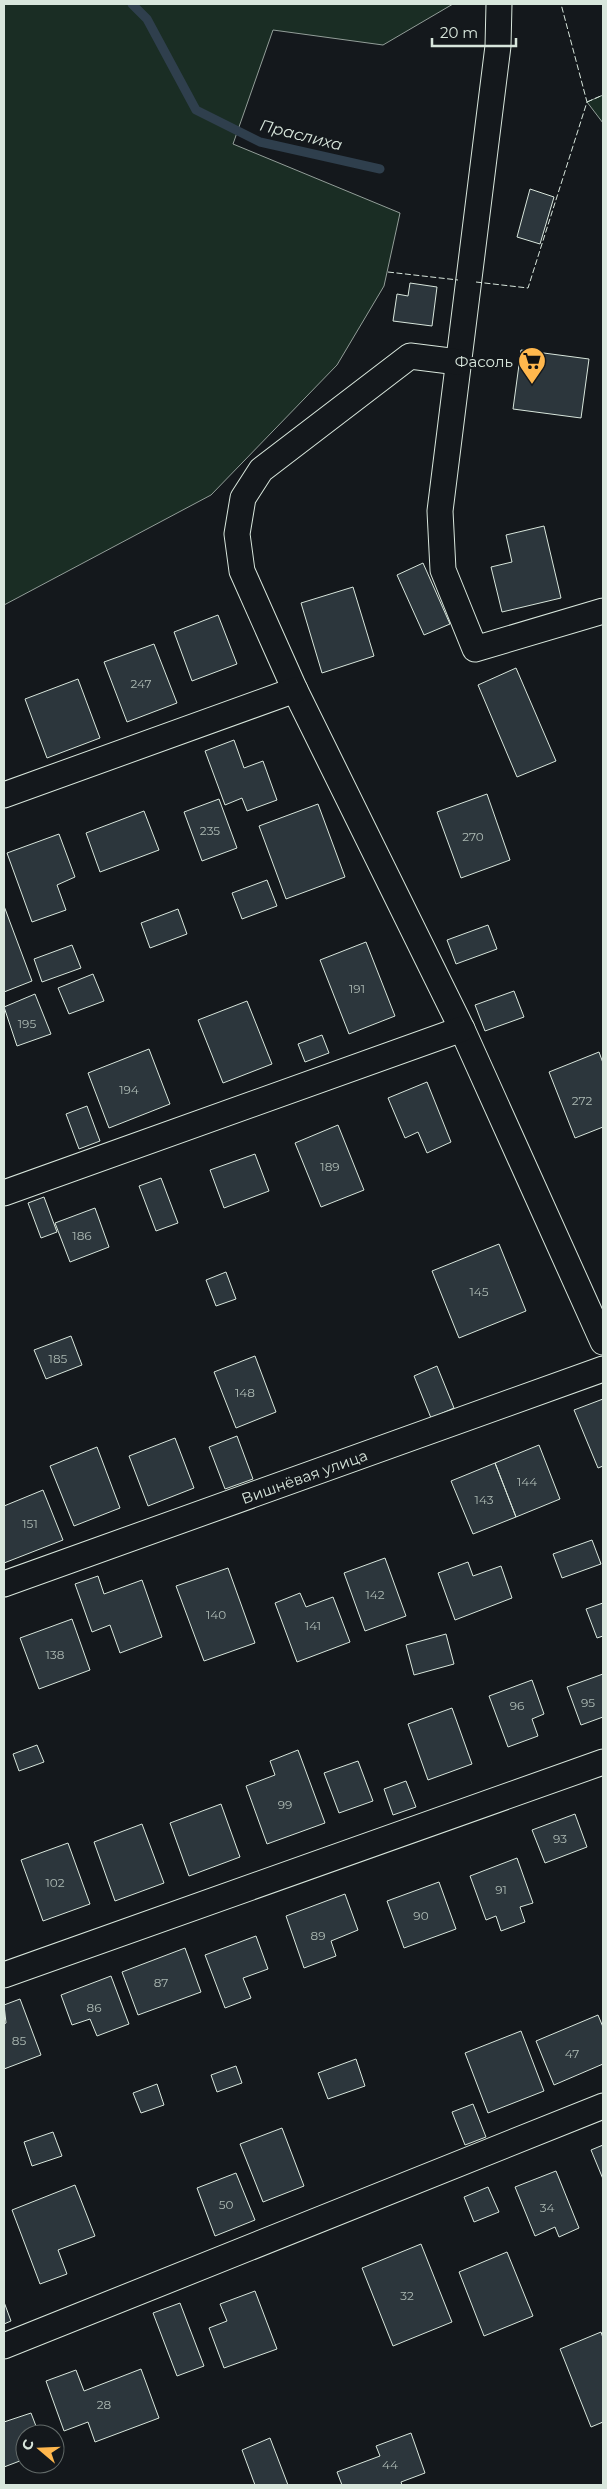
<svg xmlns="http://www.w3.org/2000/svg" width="607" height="2489" viewBox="0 0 607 2489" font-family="Montserrat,sans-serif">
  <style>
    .green { fill: #1a2d24; stroke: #939e99 }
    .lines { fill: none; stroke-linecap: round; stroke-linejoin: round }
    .stream { stroke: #2f3f4d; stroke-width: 9 }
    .building { fill: #2c363c; stroke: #d8e6dc }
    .street-casing { stroke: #d8e6dc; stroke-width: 27 }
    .street { stroke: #14181c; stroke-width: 25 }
    .fence { stroke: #d8e6dc; stroke-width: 1; stroke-dasharray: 6 2.5; stroke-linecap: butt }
    .labels { text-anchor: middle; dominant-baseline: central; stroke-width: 4; stroke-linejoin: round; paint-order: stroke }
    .number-label { font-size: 12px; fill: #adbab4 }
    .poi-label { font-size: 15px; fill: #d8e6dc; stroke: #14181c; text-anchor: end }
    .street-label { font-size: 15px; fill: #d8e6dc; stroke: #14181c }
    .water-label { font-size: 16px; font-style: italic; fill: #d8e6dc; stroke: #14181c }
  </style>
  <rect width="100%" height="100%" fill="#14181c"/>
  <path class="green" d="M4,4H453L383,45L273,30L233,144L400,213L384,286L337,365L211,495L4,605Z
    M603,95V123L587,102Z"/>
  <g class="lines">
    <path class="stream" d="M132,4L147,19L196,110L260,142L380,169"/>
  </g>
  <path class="building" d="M530,189L554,197L540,244L517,237Z
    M410,283L437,287L432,326L393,321L397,294L408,296Z
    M521,350L589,359L581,418L513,409Z
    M544,526L561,598L502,612L491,567L512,562L506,535Z
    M423,563L450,624L424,635L397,575Z
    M353,587L374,656L322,673L301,603Z
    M218,615L237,664L192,681L174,632Z
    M154,644L177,703L127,722L104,662Z
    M516,668L556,761L517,777L478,685Z
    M78,679L100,738L47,758L25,699Z
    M234,740L244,768L263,761L277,800L247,811L242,798L225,805L205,751Z
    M487,794L510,860L461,878L437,812Z
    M219,799L237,848L202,861L184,812Z
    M318,804L345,877L286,899L259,826Z
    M144,811L159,850L100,872L86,833Z
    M59,834L75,877L57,885L66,910L32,922L7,853Z
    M267,880L277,906L242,919L232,893Z
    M4,906L32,981L4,992Z
    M178,909L187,934L150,948L141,923Z
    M488,925L497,949L456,964L447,940Z
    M366,942L395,1016L349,1034L320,960Z
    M72,945L81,968L42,982L34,959Z
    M93,974L104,1001L69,1014L58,988Z
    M514,991L524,1017L485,1031L475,1005Z
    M35,994L51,1034L17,1046L4,1007Z
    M247,1001L272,1064L223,1083L198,1020Z
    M322,1035L329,1053L305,1062L298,1044Z
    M149,1049L170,1104L109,1128L88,1073Z
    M599,1052L603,1063V1127L575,1138L549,1072Z
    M427,1082L451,1142L427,1153L418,1132L405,1138L388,1098Z
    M87,1106L100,1141L79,1149L66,1114Z
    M338,1125L364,1190L321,1207L295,1143Z
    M255,1154L269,1191L224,1208L210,1170Z
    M161,1178L178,1223L156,1231L139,1186Z
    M44,1197L57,1232L41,1238L28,1203Z
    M95,1208L109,1247L70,1262L55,1223Z
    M499,1244L526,1311L459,1338L432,1271Z
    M226,1272L236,1299L216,1306L206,1280Z
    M71,1336L82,1365L46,1379L34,1350Z
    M255,1356L276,1412L236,1428L214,1372Z
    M437,1366L454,1408L431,1418L414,1376Z
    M603,1399V1466L598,1468L574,1410Z
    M237,1436L253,1479L225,1489L209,1447Z
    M175,1438L194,1488L148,1506L129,1456Z
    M539,1445L560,1499L516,1517L495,1463Z
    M97,1447L120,1508L74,1526L50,1466Z
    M495,1463L516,1517L473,1534L451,1481Z
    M43,1490L63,1540L4,1563V1506Z
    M592,1540L601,1564L562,1578L553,1554Z
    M385,1558L406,1616L365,1631L344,1573Z
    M468,1562L473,1576L501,1566L512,1598L455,1620L438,1573Z
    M228,1568L255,1643L204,1661L176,1586Z
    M98,1576L104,1594L142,1580L162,1637L120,1653L110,1625L92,1632L75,1584Z
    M300,1593L306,1607L333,1597L350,1642L297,1662L275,1603Z
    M603,1603V1636L597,1638L586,1609Z
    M72,1619L90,1670L39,1689L20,1638Z
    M446,1634L454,1664L414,1675L406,1645Z
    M603,1674V1717L581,1725L567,1687Z
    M532,1680L544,1714L532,1719L538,1736L508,1747L489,1696Z
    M452,1708L472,1764L428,1780L408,1724Z
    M37,1745L44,1762L19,1771L13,1754Z
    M298,1750L325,1823L267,1844L246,1786L275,1775L270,1761Z
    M358,1761L373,1801L339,1813L324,1773Z
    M406,1781L416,1807L393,1815L384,1789Z
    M221,1804L240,1857L189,1876L170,1823Z
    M575,1814L587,1847L545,1863L532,1830Z
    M142,1824L164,1883L115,1901L94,1842Z
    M68,1843L90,1904L43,1921L21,1860Z
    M517,1858L533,1903L520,1907L525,1922L501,1931L496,1916L486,1920L470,1876Z
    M439,1882L456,1929L404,1948L387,1901Z
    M345,1894L358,1930L331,1941L336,1956L304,1968L286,1916Z
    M256,1936L268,1969L243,1978L251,1998L225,2008L205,1955Z
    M185,1948L201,1992L138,2015L122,1972Z
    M111,1976L129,2024L97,2036L90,2019L72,2025L61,1995Z
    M20,1999L41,2055L4,2069V2024L6,2023L4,2005Z
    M598,2015L603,2027V2064L554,2085L536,2041Z
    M521,2031L544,2091L488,2113L465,2053Z
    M356,2059L365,2086L328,2099L318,2073Z
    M236,2066L242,2083L217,2092L211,2075Z
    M157,2084L164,2105L141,2113L133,2093Z
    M473,2104L486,2137L465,2145L452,2112Z
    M282,2128L304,2186L263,2202L240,2144Z
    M53,2132L62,2156L32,2166L24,2142Z
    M603,2145V2179L591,2150Z
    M556,2171L579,2228L559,2237L555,2227L535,2236L515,2187Z
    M236,2173L255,2220L215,2236L197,2188Z
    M75,2185L95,2236L58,2250L67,2274L40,2284L12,2210Z
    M488,2187L499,2212L474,2222L464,2197Z
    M421,2244L452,2322L393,2346L362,2268Z
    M507,2252L533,2316L484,2336L459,2272Z
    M255,2291L277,2349L224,2368L209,2328L227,2321L220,2304Z
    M4,2302L11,2321L4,2324Z
    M180,2303L204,2366L177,2376L153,2313Z
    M601,2332L603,2338V2422L591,2427L560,2349Z
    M141,2369L159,2418L95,2442L88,2422L64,2431L46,2381L76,2370L84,2391Z
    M31,2413L39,2434H25V2459L4,2467V2422Z
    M411,2433L425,2473L401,2482L402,2485H342L337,2472L380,2456L376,2446Z
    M270,2438L288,2485H255L242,2450Z"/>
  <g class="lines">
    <defs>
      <g id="street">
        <path d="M499,4L498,46L440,511L443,570L475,649L603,611"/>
        <path d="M458,362L410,356L261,470L243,498L237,534L242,571L295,690L462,1029L603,1342"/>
        <path d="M4,795L295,690"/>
        <path d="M4,1193L462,1029"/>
        <path id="s1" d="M4,1584L603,1369"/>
        <path d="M4,1975L603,1762"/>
        <path d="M4,2346L603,2106"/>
      </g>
    </defs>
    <use href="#street" class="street-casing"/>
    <use href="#street" class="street"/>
    <path class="fence" d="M587,102L603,95
      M388,272L458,280
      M476,282L528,288L587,102L561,4"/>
  </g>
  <defs>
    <symbol id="supermarket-pin" viewBox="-11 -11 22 30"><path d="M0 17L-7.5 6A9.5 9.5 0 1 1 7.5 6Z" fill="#ffb74d" stroke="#14181c"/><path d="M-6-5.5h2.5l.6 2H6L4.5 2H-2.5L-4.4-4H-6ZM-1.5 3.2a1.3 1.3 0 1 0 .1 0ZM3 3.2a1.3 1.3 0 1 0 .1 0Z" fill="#111"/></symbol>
  </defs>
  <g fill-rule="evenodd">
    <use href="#supermarket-pin" x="516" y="345" width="32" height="43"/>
  </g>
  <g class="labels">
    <g class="number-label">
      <text x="141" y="683">247</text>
      <text x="210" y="830">235</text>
      <text x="473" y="836">270</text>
      <text x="357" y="988">191</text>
      <text x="27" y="1023">195</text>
      <text x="129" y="1089">194</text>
      <text x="582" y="1100">272</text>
      <text x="330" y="1166">189</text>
      <text x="82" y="1235">186</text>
      <text x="479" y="1291">145</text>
      <text x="58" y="1358">185</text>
      <text x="245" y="1392">148</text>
      <text x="527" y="1481">144</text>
      <text x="484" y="1499">143</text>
      <text x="30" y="1523">151</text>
      <text x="375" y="1594">142</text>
      <text x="216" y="1614">140</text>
      <text x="313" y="1625">141</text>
      <text x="55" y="1654">138</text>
      <text x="588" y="1702">95</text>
      <text x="517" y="1705">96</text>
      <text x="285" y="1804">99</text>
      <text x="560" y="1838">93</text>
      <text x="55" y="1882">102</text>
      <text x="501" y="1889">91</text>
      <text x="421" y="1915">90</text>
      <text x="318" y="1935">89</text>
      <text x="161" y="1982">87</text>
      <text x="94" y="2007">86</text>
      <text x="19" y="2040">85</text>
      <text x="572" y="2053">47</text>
      <text x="226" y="2204">50</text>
      <text x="547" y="2207">34</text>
      <text x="407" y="2295">32</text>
      <text x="104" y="2404">28</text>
      <text x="390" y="2464">44</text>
    </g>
    <g class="poi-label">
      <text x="513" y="361">Фасоль</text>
    </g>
    <g class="street-label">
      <text stroke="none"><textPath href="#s1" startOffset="319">Вишнёвая улица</textPath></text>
    </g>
    <g class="water-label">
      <text transform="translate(301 135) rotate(14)">Праслиха</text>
    </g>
  </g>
  <rect width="607" height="2489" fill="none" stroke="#d8e6dc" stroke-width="10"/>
  <g transform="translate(40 2449) rotate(289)"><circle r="24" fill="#14181c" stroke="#626a69"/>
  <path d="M0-4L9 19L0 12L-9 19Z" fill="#ffb74d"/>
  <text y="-8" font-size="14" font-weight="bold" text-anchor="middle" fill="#d8e6dc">С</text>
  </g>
  <path d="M432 38v8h84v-8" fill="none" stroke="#d8e6dc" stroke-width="2.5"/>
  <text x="440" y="38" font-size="15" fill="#d8e6dc" stroke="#14181c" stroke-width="4" paint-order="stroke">20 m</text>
</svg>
